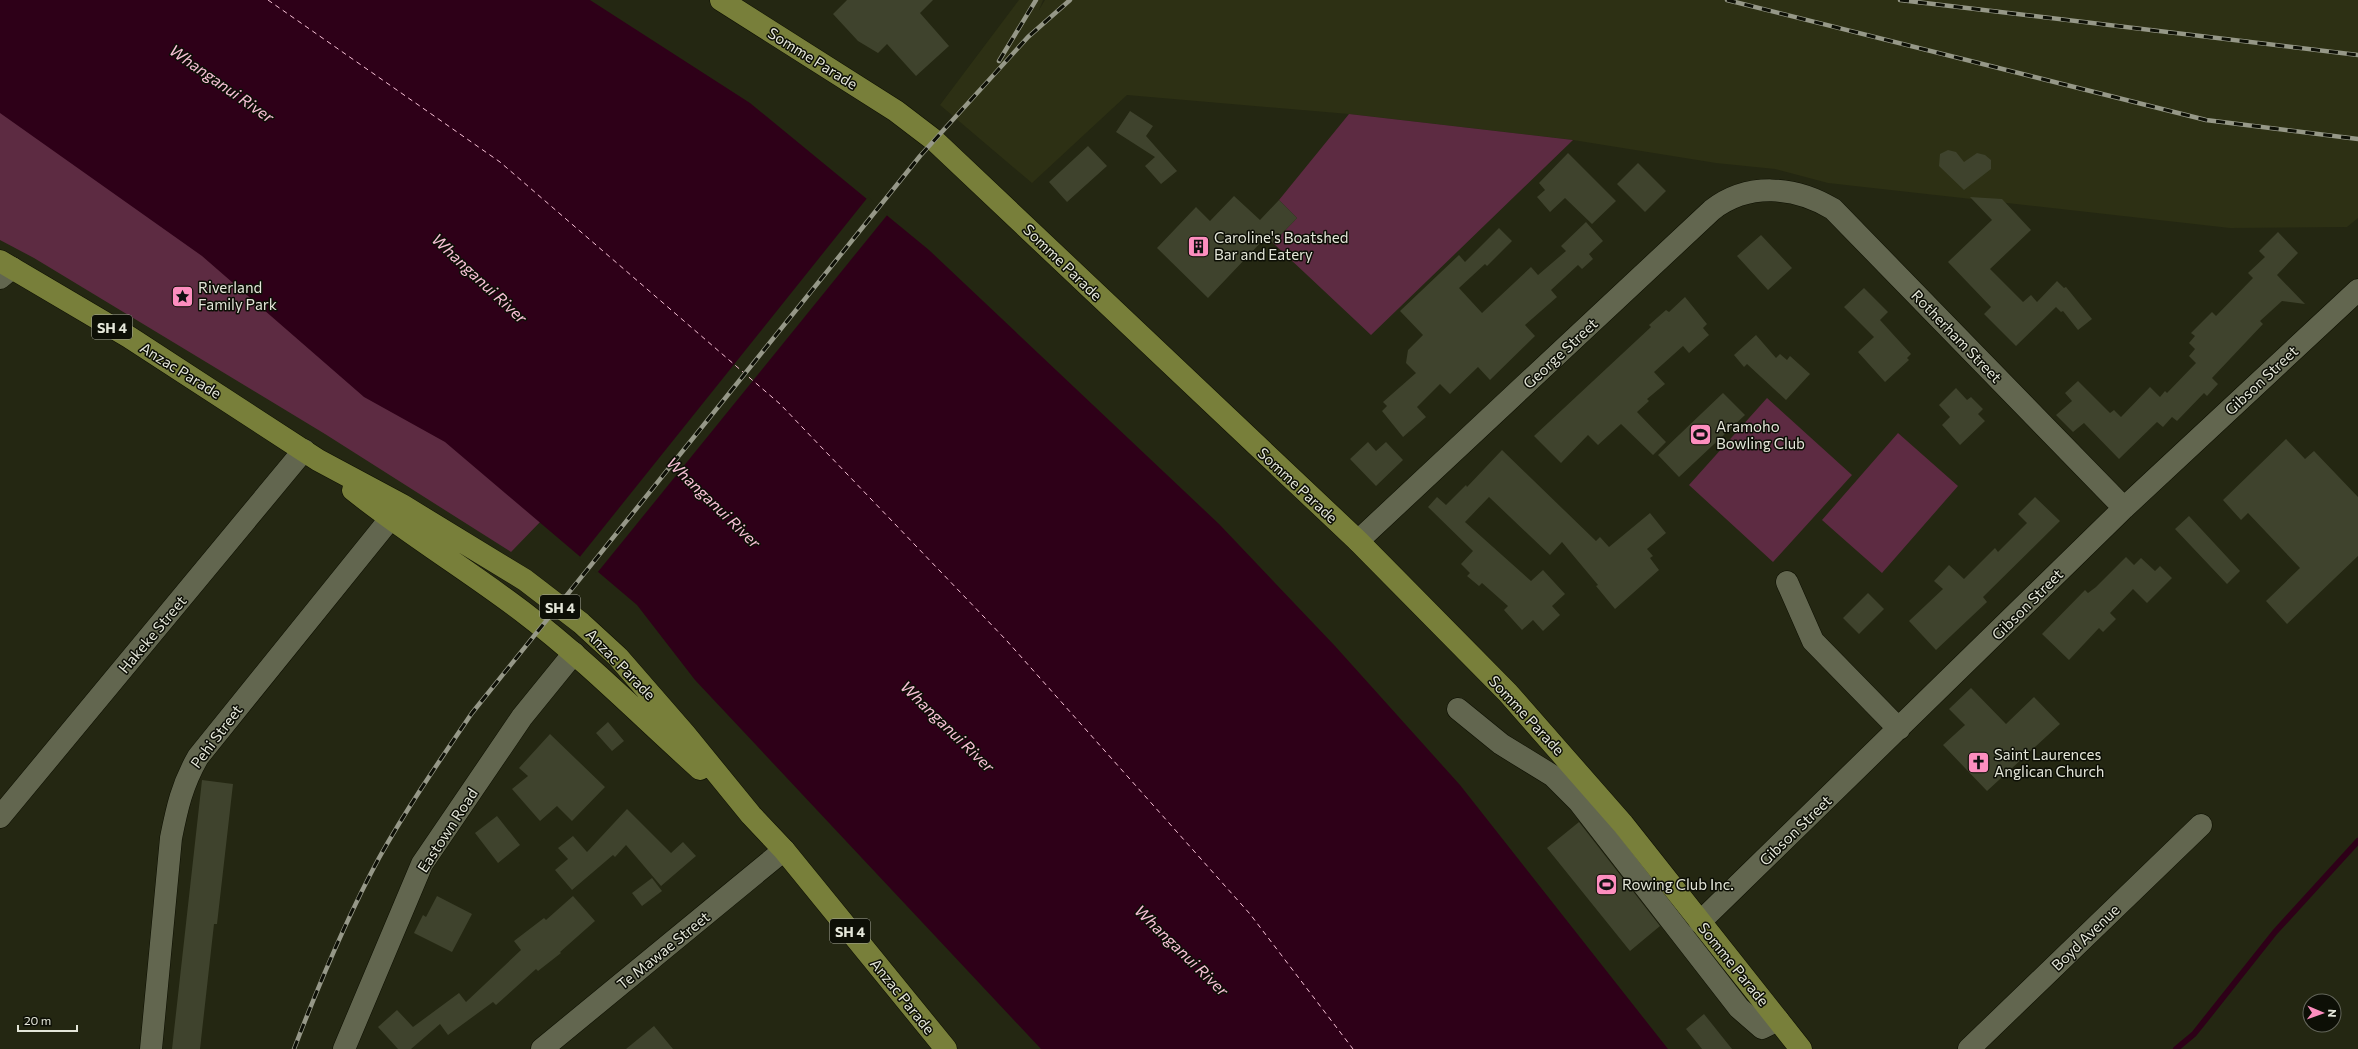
<svg xmlns="http://www.w3.org/2000/svg" width="2358" height="1049" viewBox="0 0 2358 1049" font-family="Commissioner,sans-serif">
  <style>
    .built { fill: #2d3014 }
    .green { fill: #5d2b42 }
    .water { fill: #2e0018 }
    .pier { fill: #242712 }
    .lines { fill: none; stroke-linecap: round; stroke-linejoin: round }
    .stream { stroke: #2e0018; stroke-width: 6 }
    .ferry { stroke: #f7c1d6; stroke-width: 1; stroke-dasharray: 5 4; stroke-linecap: butt }
    .building { fill: #3f432d }
    .minor-casing { stroke: #0d0f00; stroke-width: 23 }
    .major-casing { stroke: #0d0f00; stroke-width: 23 }
    .minor { stroke: #62664f; stroke-width: 22 }
    .major { stroke: #787f3a; stroke-width: 22 }
    .rail-casing { stroke: #969888; stroke-width: 4.5 }
    .rail { stroke: #0d0f06; stroke-width: 3; stroke-dasharray: 9; stroke-linecap: butt }
    .labels { text-anchor: middle; dominant-baseline: central; stroke-width: 3; stroke-linejoin: round; paint-order: stroke }
    .shield { fill: #0d0f06; stroke: #a4a69a; stroke-width: 1 }
    .shield-label { font-size: 14px; font-weight: bold; fill: #e4e6d9 }
    .street-label { font-size: 15px; fill: #e4e6d9; stroke: #0d0f06 }
    .poi-label { font-size: 15px; fill: #e4e6d9; stroke: #0d0f06; text-anchor: start }
    .water-label { font-size: 16px; font-style: italic; fill: #f7c1d6; stroke: #0d0f06 }
  </style>
  <rect width="100%" height="100%" fill="#242712"/>
  <path class="built" d="M1019,0H1043L1039,10L1045,0H2358V218L2347,227L2230,228L1828,183L1775,169L1716,163L1573,140L1349,114L1127,95L1032,183L940,105Z"/>
  <path class="green" d="M0,105L321,334L543,519L511,552L325,434L34,258L0,240Z
    M1349,114L1573,140L1371,335L1273,243L1297,218L1279,200Z
    M1767,398L1852,475L1773,562L1689,485Z
    M1898,433L1958,486L1882,573L1822,520Z"/>
  <path class="water" d="M0,0H590L750,103L929,250L1219,524L1335,646L1460,785L1668,1049H1041L695,680L637,605L445,442L364,397L202,256L0,113Z"/>
  <path class="pier" d="M868,197L888,214L597,573L579,558Z"/>
  <g class="lines">
    <path class="stream" d="M2176,1049L2194,1034L2275,932L2358,841"/>
    <path class="ferry" d="M268,0L500,162L780,404L1007,641L1250,914L1353,1049"/>
  </g>
  <path class="building" d="M847,0H933L920,13L949,46L916,76L887,44L878,53L858,41L833,14Z
    M1130,111L1153,126L1146,136L1177,171L1161,184L1145,166L1155,157L1116,132Z
    M1088,146L1107,166L1067,202L1049,182Z
    M1948,150L1956,152L1964,162L1977,153L1985,155L1991,160V169L1964,190L1939,166L1940,154Z
    M1568,153L1616,201L1592,224L1565,198L1550,212L1537,197L1545,190L1539,183Z
    M1638,163L1666,191L1645,212L1617,184Z
    M1234,196L1260,220L1279,200L1297,218L1273,243L1266,237L1208,298L1157,248L1196,207L1210,221Z
    M1970,197L2002,199L2031,230L1990,269L2023,302L2031,295L2037,302L2057,281L2064,288L2066,287L2092,319L2078,330L2063,311L2061,312L2056,307L2016,346L1984,314L1991,307L1948,262L1992,220Z
    M1586,222L1603,241L1589,254L1593,259L1582,269L1578,265L1551,290L1557,297L1525,325L1535,336L1490,380L1478,367L1450,394L1440,384L1417,407L1426,417L1403,437L1382,411L1387,406L1383,402L1416,373L1406,363L1408,350L1423,335L1400,311L1459,255L1465,262L1499,228L1512,241L1487,266L1485,264L1459,288L1482,313L1531,267L1538,275L1566,251L1561,246Z
    M2278,232L2298,253L2277,275L2305,304L2282,301L2260,321L2263,324L2212,378L2218,384L2207,396L2204,393L2177,421L2172,417L2163,427L2157,422L2119,459L2084,423L2073,432L2056,415L2072,401L2065,393L2078,381L2110,413L2114,410L2121,417L2150,387L2160,397L2165,391L2167,393L2196,363L2189,356L2195,349L2189,343L2195,336L2191,333L2212,312L2216,316L2253,278L2248,273L2265,257L2259,251Z
    M1761,235L1792,268L1768,290L1737,256Z
    M1864,288L1888,312L1880,320L1911,354L1907,358L1909,360L1885,382L1858,352L1874,337L1844,307Z
    M1685,297L1707,324L1703,328L1709,335L1689,353L1683,346L1654,372L1665,384L1647,399L1649,401L1637,412L1666,442L1653,455L1621,424L1598,445L1588,435L1561,463L1534,436L1651,327L1649,325L1666,310L1669,312Z
    M1756,335L1776,358L1780,354L1787,360L1790,356L1810,374L1786,400L1747,364L1744,367L1734,355Z
    M1956,388L1967,400L1971,397L1983,409L1978,414L1985,421L1960,445L1942,425L1950,417L1939,405Z
    M1723,393L1745,415L1679,477L1658,455Z
    M2286,439L2305,459L2314,451L2358,497V556L2287,624L2266,601L2300,568L2248,513L2241,520L2223,500Z
    M1368,442L1376,451L1386,442L1403,460L1376,486L1350,459Z
    M1502,450L1596,541L1600,537L1609,547L1650,513L1666,533L1647,549L1653,556L1650,558L1659,570L1615,609L1596,586L1598,585L1562,542L1550,555L1489,497L1465,522L1531,581L1543,570L1565,594L1552,606L1560,615L1543,631L1533,620L1522,630L1504,610L1508,606L1482,583L1479,586L1467,576L1470,573L1461,564L1473,551L1428,507L1437,497L1446,505L1466,485L1467,487Z
    M2035,497L2060,521L1983,597L1987,602L1936,650L1909,621L1943,589L1934,581L1949,565L1964,579L1995,548L1998,552L2027,523L2018,514Z
    M2189,516L2240,571L2227,584L2175,529Z
    M2126,557L2134,565L2141,558L2155,571L2160,566L2172,578L2147,603L2133,589L2110,613L2116,619L2103,632L2099,628L2069,660L2042,634L2085,590L2088,593L2096,587Z
    M1868,593L1884,609L1859,634L1843,618Z
    M1971,688L2006,724L2034,697L2060,724L1987,791L1943,745L1965,725L1949,709Z
    M608,722L624,741L612,751L596,733Z
    M550,734L605,787L572,821L557,806L540,821L512,789L528,776L519,768Z
    M202,780L233,784L217,924H214L200,1049H172Z
    M627,809L671,853L683,842L696,856L661,886L626,845L615,857L613,855L572,890L555,870L568,859L558,848L573,836L587,852Z
    M497,816L520,845L498,863L475,833Z
    M1579,822L1660,926L1630,951L1547,848Z
    M652,878L662,891L642,906L632,893Z
    M437,896L472,914L452,952L414,933L423,915L426,917Z
    M573,896L595,921L560,952L561,953L538,971L536,969L496,1005L493,1002L448,1035L440,1024L411,1049H398L378,1027L397,1010L413,1027L459,993L466,1002L521,950L514,941L544,918L546,920Z
    M1704,1014L1732,1049H1702L1686,1029Z
    M654,1026L673,1049H626Z"/>
  <g class="lines">
    <defs>
      <path id="minor" d="M0,278L12,268
        M1358,541L1712,210C1748,182 1795,186 1833,209L2124,508
        M1787,582L1813,641L1899,729
        M1458,709L1501,744L1553,776L1579,802L1739,1008L1762,1028L1778,1020
        M0,817L304,450
        M1700,922L2124,508L2358,290
        M151,1049L171,838C177,808 182,785 198,757L390,519
        M344,1049L422,864L522,717L574,653
        M542,1049L784,850
        M1969,1049L2201,825"/>
      <path id="major" d="M721,0L896,111L934,140L1358,541L1508,693L1623,824L1801,1049
        M0,261L129,337L318,460L402,505L525,580L581,623L618,657L685,734L751,815L784,850L946,1049
        M353,490C408,534 468,570 523,612C586,660 641,716 700,769"/>
    </defs>
    <use href="#minor" class="minor-casing"/>
    <use href="#major" class="major-casing"/>
    <use href="#minor" class="minor"/>
    <use href="#major" class="major"/>
    <defs>
      <path id="rail" d="M1727,0L2206,120L2358,139
        M1900,0L2358,55
        M999,61L1036,0
        M294,1049C319,984 346,919 379,858C407,808 440,760 472,713L920,156L1028,37L1070,0"/>
    </defs>
    <use href="#rail" class="rail-casing"/>
    <use href="#rail" class="rail"/>
  </g>
  <defs>
    <symbol id="building-square" viewBox="-11 -11 22 22"><rect x="-9" y="-9" width="18" height="18" rx="4" fill="#fd8ebf" stroke="#0d0f06"/><path d="M-4-6H4V6H1V3H-1V6H-4ZM-2.5-4.3h1.7v1.8h-1.7ZM.8-4.3h1.7v1.8H.8ZM-2.5-1h1.7V.8h-1.7ZM.8-1h1.7V.8H.8Z" fill="#111"/></symbol>
    <symbol id="sight-square" viewBox="-11 -11 22 22"><rect x="-9" y="-9" width="18" height="18" rx="4" fill="#fd8ebf" stroke="#0d0f06"/><path d="M0-6L1.8-2.2L6-1.7L2.9 1.2L3.7 5.4L0 3.3L-3.7 5.4L-2.9 1.2L-6-1.7L-1.8-2.2Z" fill="#111"/></symbol>
    <symbol id="stadium-square" viewBox="-11 -11 22 22"><rect x="-9" y="-9" width="18" height="18" rx="4" fill="#fd8ebf" stroke="#0d0f06"/><path d="M0-5a6.5 5 0 1 0 0 10a6.5 5 0 1 0 0-10ZM-3.5-1.8h7v3.6h-7Z" fill="#111"/></symbol>
    <symbol id="church-square" viewBox="-11 -11 22 22"><rect x="-9" y="-9" width="18" height="18" rx="4" fill="#fd8ebf" stroke="#0d0f06"/><path d="M-1.2-6h2.4v3.5h3.3v2.4h-3.3V6h-2.4V-.1h-3.3v-2.4h3.3Z" fill="#111"/></symbol>
  </defs>
  <g fill-rule="evenodd">
    <use href="#building-square" x="1186" y="234" width="25" height="25"/>
    <use href="#sight-square" x="170" y="284" width="25" height="25"/>
    <use href="#stadium-square" x="1688" y="422" width="25" height="25"/>
    <use href="#church-square" x="1966" y="750" width="25" height="25"/>
    <use href="#stadium-square" x="1594" y="872" width="25" height="25"/>
  </g>
  <g class="labels">
    <g class="shield">
      <rect x="92" y="315" width="40" height="24" rx="3"/>
      <rect x="540" y="595" width="40" height="24" rx="3"/>
      <rect x="830" y="919" width="40" height="24" rx="3"/>
    </g>
    <g class="shield-label">
      <text x="112" y="327">SH 4</text>
      <text x="560" y="607">SH 4</text>
      <text x="850" y="931">SH 4</text>
    </g>
    <g class="street-label">
      <text transform="translate(813 58) rotate(32)">Somme Parade</text>
      <text transform="translate(1063 262) rotate(44)">Somme Parade</text>
      <text transform="translate(1957 336) rotate(46)">Rotherham Street</text>
      <text transform="translate(1560 353) rotate(-43)">George Street</text>
      <text transform="translate(181 370) rotate(32)">Anzac Parade</text>
      <text transform="translate(2261 380) rotate(-43)">Gibson Street</text>
      <text transform="translate(1298 485) rotate(43)">Somme Parade</text>
      <text transform="translate(2027 604) rotate(-45)">Gibson Street</text>
      <text transform="translate(152 634) rotate(-50)">Hakeke Street</text>
      <text transform="translate(621 664) rotate(46)">Anzac Parade</text>
      <text transform="translate(1527 715) rotate(47)">Somme Parade</text>
      <text transform="translate(216 736) rotate(-53)">Pehi Street</text>
      <text transform="translate(447 830) rotate(-57)">Eastown Road</text>
      <text transform="translate(1795 830) rotate(-44)">Gibson Street</text>
      <text transform="translate(2085 937) rotate(-44)">Boyd Avenue</text>
      <text transform="translate(663 950) rotate(-39)">Te Mawae Street</text>
      <text transform="translate(1734 964) rotate(51)">Somme Parade</text>
      <text transform="translate(903 996) rotate(51)">Anzac Parade</text>
    </g>
    <g class="poi-label">
      <text x="1214" y="237">Caroline's Boatshed<tspan x="1214" dy="17">Bar and Eatery</tspan></text>
      <text x="198" y="287">Riverland<tspan x="198" dy="17">Family Park</tspan></text>
      <text x="1716" y="426">Aramoho<tspan x="1716" dy="17">Bowling Club</tspan></text>
      <text x="1994" y="754">Saint Laurences<tspan x="1994" dy="17">Anglican Church</tspan></text>
      <text x="1622" y="884">Rowing Club Inc.</text>
    </g>
    <g class="water-label">
      <text transform="translate(222 83) rotate(35)">Whanganui River</text>
      <text transform="translate(480 278) rotate(43)">Whanganui River</text>
      <text transform="translate(714 502) rotate(44)">Whanganui River</text>
      <text transform="translate(948 726) rotate(44)">Whanganui River</text>
      <text transform="translate(1182 950) rotate(44)">Whanganui River</text>
    </g>
  </g>
  <g transform="translate(2322 1013) rotate(92)"><circle r="19" fill="#0d0f06" stroke="#63655a"/>
  <path d="M0-3L7 15L0 10L-7 15Z" fill="#fd8ebf"/>
  <text y="-6" font-size="11" font-weight="bold" text-anchor="middle" fill="#e4e6d9">N</text>
  </g>
  <path d="M18 1025v6h59v-6" fill="none" stroke="#e4e6d9" stroke-width="2"/>
  <text x="24" y="1025" font-size="12" fill="#e4e6d9" stroke="#0d0f06" stroke-width="3" paint-order="stroke">20 m</text>
</svg>
